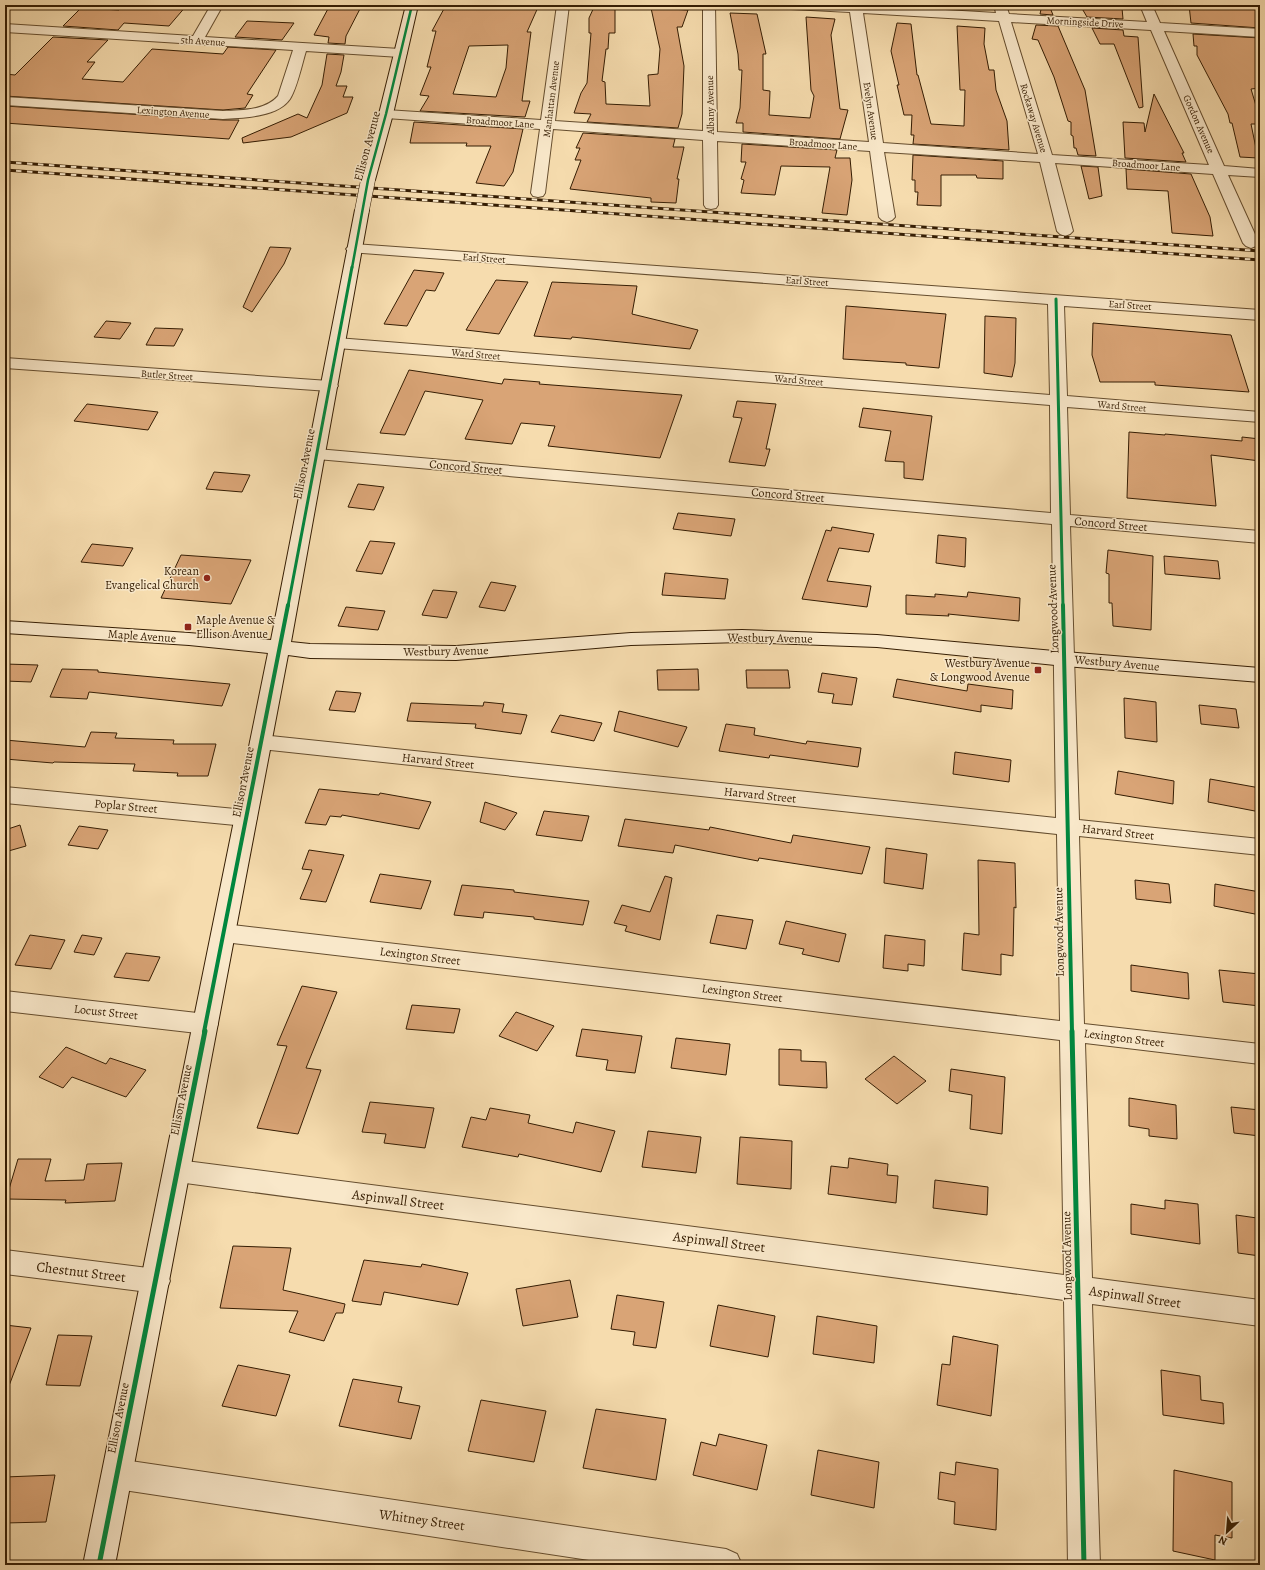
<svg xmlns="http://www.w3.org/2000/svg" width="1265" height="1570" viewBox="0 0 1265 1570" font-family="Alegreya,serif">
  <style>
    .building { fill: #d9a476; stroke: #351d03; fill-rule: evenodd }
    .lines { fill: none; stroke-linecap: round; stroke-linejoin: round }
    .street-casing { stroke: #654d2e; stroke-width: 2 }
    .secondary-casing { stroke: #351d03; stroke-width: 2 }
    .street { fill: #f9e8ca; fill-rule: evenodd }
    .secondary { fill: #f9e8ca; fill-rule: evenodd }
    .rail-casing { stroke: #351d03; stroke-width: 3 }
    .rail { stroke: #f9e8ca; stroke-width: 2; stroke-dasharray: 5.5; stroke-linecap: butt }
    .secondary-bridge-casing { stroke: #351d03; stroke-width: 15; stroke-linecap: butt }
    .secondary-bridge { stroke: #f9e8ca; stroke-width: 14 }
    .cycleway-far3-casing { stroke: #f9e8ca; stroke-width: 4 }
    .cycleway-far2-casing { stroke: #f9e8ca; stroke-width: 5 }
    .cycleway-far1-casing { stroke: #f9e8ca; stroke-width: 6 }
    .cycleway-casing { stroke: #f9e8ca; stroke-width: 8 }
    .cycleway-far3 { stroke: #00873e; stroke-width: 2.5 }
    .cycleway-far2 { stroke: #00873e; stroke-width: 3 }
    .cycleway-far1 { stroke: #00873e; stroke-width: 4 }
    .cycleway { stroke: #00873e; stroke-width: 5 }
    .poi-dot { fill: #8f2418; stroke: #f9e8ca; stroke-width: 1.5 }
    .labels { text-anchor: middle; dominant-baseline: central; stroke-width: 3; stroke-linejoin: round; paint-order: stroke }
    .far-street-label { font-size: 10px; fill: #351d03; stroke: #f9e8ca }
    .street-label { font-size: 12px; fill: #351d03; stroke: #f9e8ca }
    .poi-label { font-size: 12px; fill: #351d03; stroke: #f9e8ca; text-anchor: end }
    .near-street-label { font-size: 14px; fill: #351d03; stroke: #f9e8ca }
  </style>
  <rect width="100%" height="100%" fill="#f6dcae"/>
  <filter id="stains"><feTurbulence type="fractalNoise" baseFrequency=".005" numOctaves="4"/><feColorMatrix values="0 0 0 0 .2 0 0 0 0 .09 0 0 0 0 .02 0 0 0 .5 -.17"/></filter>
  <radialGradient id="worn" r=".72"><stop offset=".6" stop-color="#630" stop-opacity="0"/><stop offset="1" stop-color="#630" stop-opacity=".3"/></radialGradient>
  <path class="building" d="M120,5H187L169,26L124,23L118,30L63,26L81,8L119,10Z
    M330,5H362L346,36L345,44L328,43L329,37L314,35Z
    M446,5H539L527,32H531L522,101H530L525,117L420,111L429,96L420,95L431,67H427L436,31H432ZM508,45L506,68L496,97L453,94L469,46Z
    M595,5L615,6V33H609L608,49H606L602,81L605,82L606,104L650,106L648,75L658,74L660,49L651,8L688,10L682,27H677L684,66L682,114L678,128L587,122L591,114L574,113L581,93L587,83L591,33H589V18Z
    M1042,5H1049L1053,15L1040,14Z
    M1080,5L1122,8L1123,19L1087,17Z
    M1189,5L1260,9V28L1191,23Z
    M730,13L757,14L766,54H763V90L770,91L769,115L810,118L814,96L811,90L806,17L835,19L831,35L840,109L848,110L840,139L743,132V123H736L740,108L742,70H739L738,54Z
    M247,21L294,23L282,40L235,37Z
    M897,23L911,24L917,75H918L931,124L964,126L965,90H960L957,26L985,28L984,44L989,70H994L996,90L1007,121L1009,150L913,144L914,135H911L912,115H904L897,85H899L891,51Z
    M1036,25L1058,26L1085,90L1096,156L1078,155L1076,148H1074L1073,136L1071,135V122L1068,121L1054,77L1038,40L1032,39Z
    M1092,28L1123,30L1124,36L1138,37L1143,107L1139,108L1114,44H1100Z
    M1193,34L1260,38V88L1251,89L1260,119V124H1251L1258,158L1240,157L1232,123H1230L1228,114L1197,55V46H1194Z
    M53,37L108,40L87,62H95L82,79L123,82L152,49L223,54L228,47L276,50L247,94L253,95L245,108L223,110L5,96V74L15,75Z
    M327,54L344,55L341,72L336,86H347L343,97H353L347,113L291,137L243,143L242,138L298,114L307,118L322,85Z
    M1154,94L1184,153H1182L1186,162L1125,158L1123,122L1144,123L1145,132Z
    M5,106L223,120H239L229,139L5,123Z
    M414,122L523,129L513,172L504,186L476,183L491,146H466L467,143H410Z
    M583,133L675,139L673,147H684L677,179H679L676,203L651,202V198L570,189L581,160H575L580,148H576Z
    M742,144L837,150L835,158H850L852,180L847,215L822,213L830,167L781,166L775,195L741,193L744,180L741,179L746,162H741Z
    M913,155L1003,161V179L977,178L976,175H941V206L917,205L918,192H915V180H912Z
    M1081,166L1098,167L1102,196L1089,199Z
    M1126,169L1191,174L1210,217L1213,236L1172,233L1168,191L1127,189Z
    M270,247L291,248L284,264L252,312L243,307Z
    M414,270L444,273L435,291L426,290L407,326L384,324Z
    M496,280L528,282L499,334L466,330Z
    M552,282L637,286L632,314L698,330L690,349L572,337L571,339L534,336Z
    M846,306L946,314L939,368L906,365V363L843,359Z
    M985,316L1016,318L1015,363L1012,377L984,373Z
    M106,321L131,323L120,339L94,337Z
    M1093,323L1231,335L1249,392L1155,385V382H1100L1092,355Z
    M155,328L183,329L174,346L146,345Z
    M409,370L502,384L504,379L540,382L539,384L682,395L660,458L548,446L555,426L521,423L512,444L465,439L483,400L425,391L405,435L380,433Z
    M737,401L776,404L766,449H770L765,466L729,462L742,418L733,417Z
    M87,404L158,412L148,430L74,421Z
    M863,408L932,416L923,480L904,478V462L885,461L891,431L859,427Z
    M1129,432L1165,435V434L1242,441V437L1260,439V461L1211,455L1216,506L1127,498Z
    M214,472L250,475L242,492L206,489Z
    M358,484L384,487L374,510L348,507Z
    M678,513L735,519L731,536L673,529Z
    M832,527L874,534L869,552L839,548L827,581L871,586L867,607L802,599L826,530L831,531Z
    M938,535L966,538L965,567L936,563Z
    M370,541L395,543L382,574L356,571Z
    M92,544L133,548L123,566L81,562Z
    M1108,550L1153,556L1151,630L1113,626L1112,603H1109V574L1106,573Z
    M181,555L251,560L231,604L161,598Z
    M1164,556L1218,561L1220,579L1165,574Z
    M665,573L728,579L725,599L662,595Z
    M491,582L516,586L505,611L479,607Z
    M433,590L457,592L447,618L422,615Z
    M968,592L1020,598L1019,621L948,614L949,616L906,614V595L935,597V594L967,597Z
    M346,607L385,611L378,630L338,626Z
    M5,664L38,665L31,682L5,681Z
    M62,669L98,670V672L230,684L222,706L89,692L87,699L50,697Z
    M698,669L699,690H658L657,670Z
    M746,670H788L790,688H747Z
    M822,673L857,678L852,705L832,703L834,694L818,692Z
    M897,679L967,691L968,684L1013,690L1012,709L981,705V712L893,697Z
    M336,691L361,693L355,712L329,710Z
    M1124,698L1156,702L1157,742L1125,738Z
    M484,702L504,704L502,712L527,715L521,734L475,728L476,724L407,721L411,703L483,706Z
    M1199,705L1236,709L1239,728L1201,724Z
    M619,711L687,727L678,747L614,731Z
    M560,715L602,723L594,741L551,732Z
    M726,724L755,728L754,735L806,744L807,741L861,748L858,767L770,755L769,758L719,751Z
    M91,732L117,733L115,738L174,740L173,744H216L208,776H177L178,773L133,771L135,764L54,762L53,763L5,759V740L85,747Z
    M955,752L1011,760L1009,782L953,774Z
    M1118,771L1174,781L1173,804L1115,794Z
    M1210,779L1260,788V812L1208,802Z
    M319,789L379,795L380,793L431,802L419,829L342,815L341,817L330,816L326,825L305,823Z
    M485,802L517,813L505,830L480,822Z
    M544,811L589,816L582,841L536,835Z
    M625,819L709,830L710,827L791,843L793,835L870,847L862,874L759,858L758,861L675,845L673,853L618,846Z
    M20,825L26,846L5,852V830Z
    M79,826L108,830L98,849L68,845Z
    M886,848L927,854L923,889L884,883Z
    M309,850L344,855L326,902L300,899L312,870L302,869Z
    M978,860L1015,863L1016,908L1014,907L1013,956L1001,954V975L962,970L964,933L979,935Z
    M380,874L431,881L421,909L370,902Z
    M665,876L672,878L660,940L625,931L627,926L614,923L622,905L650,912Z
    M1135,880L1169,884L1171,903L1136,899Z
    M1215,884L1260,892V915L1214,906Z
    M462,885L514,890V892L589,901L583,925L534,919V917L484,912L483,918L454,915Z
    M717,915L753,920L746,949L710,943Z
    M786,921L846,934L839,962L802,954L804,949L779,944Z
    M30,935L65,940L51,969L15,965Z
    M82,935L102,938L94,955L74,952Z
    M885,935L925,940L924,966L908,964V971L883,968Z
    M126,953L160,957L149,981L114,977Z
    M1131,965L1188,973L1189,999L1131,991Z
    M1219,970L1260,974V1006L1223,1002Z
    M302,986L337,992L306,1068L321,1070L298,1134L257,1128L287,1046L277,1045Z
    M412,1005L460,1009L454,1033L406,1029Z
    M516,1012L554,1026L537,1051L499,1036Z
    M582,1029L642,1036L635,1073L606,1070L608,1060L576,1056Z
    M676,1038L730,1044L726,1075L671,1068Z
    M66,1047L106,1064L110,1058L146,1070L126,1097L72,1077L63,1088L39,1077Z
    M779,1049L801,1050V1061L826,1062L827,1088L779,1085Z
    M894,1056L926,1081L897,1104L865,1079Z
    M951,1069L1005,1077L1002,1134L970,1129L972,1095L949,1091Z
    M1129,1098L1176,1105L1177,1139L1149,1136V1129L1129,1126Z
    M370,1102L434,1108L425,1148L384,1143L386,1134L362,1132Z
    M1231,1107L1260,1110V1136L1234,1133Z
    M490,1108L530,1115L528,1123L573,1133L576,1122L615,1131L601,1172L519,1154L518,1157L462,1147L471,1117L486,1120Z
    M648,1131L701,1137L696,1173L642,1167Z
    M740,1137L792,1141L791,1189L737,1184Z
    M849,1158L888,1164L887,1175L898,1176L896,1203L828,1194L831,1166L848,1168Z
    M18,1159H51L45,1181L84,1180L87,1164L122,1163L115,1201L65,1203L66,1200L6,1199Z
    M935,1180L988,1187L987,1215L933,1208Z
    M1165,1200L1198,1204L1200,1244L1131,1234V1204L1165,1209Z
    M1236,1215L1257,1218L1258,1227H1260V1256L1238,1253Z
    M233,1246L291,1248L283,1290L345,1304L343,1313H336L324,1341L289,1332L298,1311L220,1308Z
    M364,1260L421,1267L422,1264L468,1273L458,1305L384,1292L381,1305L352,1301Z
    M570,1280L578,1317L523,1326L516,1289Z
    M617,1295L664,1302L656,1348L633,1345L635,1332L611,1329Z
    M718,1305L775,1316L768,1357L710,1346Z
    M817,1316L877,1326L874,1363L813,1354Z
    M5,1325L31,1328L7,1391H5Z
    M58,1335L92,1336L80,1386L46,1385Z
    M953,1336L998,1345L991,1416L937,1405L942,1364L950,1365Z
    M238,1365L290,1375L276,1416L222,1406Z
    M1161,1370L1200,1376L1201,1400L1223,1403L1224,1424L1163,1415Z
    M353,1379L402,1387L398,1402L420,1406L411,1439L339,1426Z
    M481,1400L546,1411L534,1462L468,1451Z
    M596,1409L666,1419L656,1480L583,1468Z
    M719,1434L767,1445L757,1490L693,1475L701,1442L716,1446Z
    M818,1450L879,1462L874,1508L811,1495Z
    M956,1462L998,1469L996,1530L954,1524L955,1502L938,1499L940,1472L955,1475Z
    M1174,1470L1232,1482V1538L1215,1535V1560L1173,1551Z
    M55,1475L46,1522L5,1523V1477Z"/>
  <g class="lines">
    <defs>
      <path id="street" d="M211,5H223L205,37L400,49L405,50L407,53L405,56L400,57L306,51C302,64 297,88 290,99C278,117 243,118 223,119L5,105V97L223,111C241,110 265,111 278,96L293,50L5,32V24L193,36Z
        M557,5H569L555,121L703,131V5H715L717,132L869,142L850,12L791,9L787,8L785,5H861L996,13L994,5H1006L1009,14L1147,22L1140,5H1152L1160,23L1260,29V37L1164,31L1224,166L1260,169V177L1228,175L1259,243L1256,246L1251,248L1246,246L1243,243L1213,174L1055,163L1073,231L1070,234L1065,236L1060,234L1057,231L1040,162L884,152L895,217L892,220L887,222L882,220L879,217L870,151L717,141L718,205L716,208L711,209L706,208L704,205L703,140L553,129L545,193L543,196L538,197L533,196L531,193L540,129L386,118L381,117L379,114L381,111L386,110L541,120ZM863,13L999,21L1038,154L883,143ZM1011,22L1151,30L1209,165L1052,155Z
        M354,244L1260,310V320L1064,306L1067,396L1260,412V422L1067,407L1070,515L1260,531V543L1070,526L1079,820L1260,839V855L1079,836L1084,1024L1260,1044V1064L1085,1043L1092,1278L1260,1300V1326L1092,1304L1100,1565H1068L1064,1300L178,1182L169,1179L165,1171L169,1163L178,1160L1064,1275L1060,1040L224,942L216,939L212,933L216,927L224,924L1060,1021L1057,834L261,749L253,747L250,742L253,737L261,735L1056,818L1052,524L317,459L311,458L308,454L311,450L317,449L1051,513L1050,405L337,348L331,347L329,343L331,339L337,338L1050,395L1048,304L349,252L346,249L349,246Z
        M5,358L329,381L335,382L338,386L335,390L329,391L5,368Z
        M5,787L246,810L254,812L257,818L254,824L246,826L5,803Z
        M5,991L206,1014L215,1017L218,1024L215,1031L206,1034L5,1011Z
        M5,1250L156,1269L166,1272L170,1281L166,1290L156,1293L5,1274Z
        M117,1459L726,1549L737,1554L742,1565H622L117,1489L106,1484L102,1474L106,1464Z"/>
      <path id="secondary" d="M406,5H418L393,114L375,180L373,183L368,184L363,183L361,180L379,114Z
        M362,206L367,207L369,210L291,642L310,644L456,646L631,633L742,630L877,635L1065,652L1260,668V682L1065,666L877,647L742,642L631,645L456,660L310,658L288,655L115,1565H83L268,653L189,645L5,633V621L189,633L271,640L355,210L357,207Z"/>
    </defs>
    <use href="#street" class="street-casing"/>
    <use href="#secondary" class="secondary-casing"/>
    <use href="#street" class="street"/>
    <use href="#secondary" class="secondary"/>
    <defs>
      <path id="rail" d="M5,162L1260,251
        M5,170L1260,260"/>
    </defs>
    <use href="#rail" class="rail-casing"/>
    <use href="#rail" class="rail"/>
    <defs>
      <path id="secondary-bridge" d="M362,210L368,180"/>
    </defs>
    <use href="#secondary-bridge" class="secondary-bridge-casing"/>
    <use href="#secondary-bridge" class="secondary-bridge"/>
    <defs>
      <path id="cycleway-far3" d="M352,268L368,180L386,114L412,5"/>
      <path id="cycleway-far2" d="M1056,299L1063,606
        M288,606L352,267"/>
      <path id="cycleway-far1" d="M1063,605L1072,1032
        M204,1032L288,605"/>
      <path id="cycleway" d="M1072,1031L1084,1565
        M99,1565L205,1031"/>
    </defs>
    <use href="#cycleway-far3" class="cycleway-far3-casing"/>
    <use href="#cycleway-far2" class="cycleway-far2-casing"/>
    <use href="#cycleway-far1" class="cycleway-far1-casing"/>
    <use href="#cycleway" class="cycleway-casing"/>
    <use href="#cycleway-far3" class="cycleway-far3"/>
    <use href="#cycleway-far2" class="cycleway-far2"/>
    <use href="#cycleway-far1" class="cycleway-far1"/>
    <use href="#cycleway" class="cycleway"/>
  </g>
  <g class="poi-dot">
    <circle cx="207" cy="578" r="4"/>
    <rect x="184" y="623" width="8" height="8" rx="2"/>
    <rect x="1034" y="666" width="8" height="8" rx="2"/>
  </g>
  <g class="labels">
    <g class="far-street-label">
      <text transform="translate(1085 22) rotate(3)">Morningside Drive</text>
      <text transform="translate(203 41) rotate(4)">5th Avenue</text>
      <text transform="translate(551 99) rotate(-83)">Manhattan Avenue</text>
      <text transform="translate(710 105) rotate(-91)">Albany Avenue</text>
      <text transform="translate(871 111) rotate(82)">Evelyn Avenue</text>
      <text transform="translate(173 112) rotate(4)">Lexington Avenue</text>
      <text transform="translate(1034 118) rotate(73)">Rockaway Avenue</text>
      <text transform="translate(500 122) rotate(4)">Broadmoor Lane</text>
      <text transform="translate(1199 124) rotate(66)">Gordon Avenue</text>
      <text transform="translate(823 144) rotate(4)">Broadmoor Lane</text>
      <text transform="translate(1146 165) rotate(4)">Broadmoor Lane</text>
      <text transform="translate(484 258) rotate(4)">Earl Street</text>
      <text transform="translate(807 281) rotate(4)">Earl Street</text>
      <text transform="translate(1130 305) rotate(4)">Earl Street</text>
      <text transform="translate(476 354) rotate(5)">Ward Street</text>
      <text transform="translate(167 375) rotate(4)">Butler Street</text>
      <text transform="translate(799 380) rotate(5)">Ward Street</text>
      <text transform="translate(1122 406) rotate(5)">Ward Street</text>
    </g>
    <g class="street-label">
      <text transform="translate(367 146) rotate(-75)">Ellison Avenue</text>
      <text transform="translate(304 464) rotate(-79)">Ellison Avenue</text>
      <text transform="translate(466 467) rotate(5)">Concord Street</text>
      <text transform="translate(788 495) rotate(5)">Concord Street</text>
      <text transform="translate(1111 524) rotate(5)">Concord Street</text>
      <text transform="translate(1053 609) rotate(-92)">Longwood Avenue</text>
      <text transform="translate(142 636) rotate(4)">Maple Avenue</text>
      <text transform="translate(770 638) rotate(1)">Westbury Avenue</text>
      <text transform="translate(446 651) rotate(-1)">Westbury Avenue</text>
      <text transform="translate(1117 663) rotate(5)">Westbury Avenue</text>
      <text transform="translate(438 761) rotate(6)">Harvard Street</text>
      <text transform="translate(243 782) rotate(-79)">Ellison Avenue</text>
      <text transform="translate(760 795) rotate(6)">Harvard Street</text>
      <text transform="translate(126 806) rotate(5)">Poplar Street</text>
      <text transform="translate(1118 832) rotate(6)">Harvard Street</text>
      <text transform="translate(1059 932) rotate(-91)">Longwood Avenue</text>
      <text transform="translate(420 956) rotate(7)">Lexington Street</text>
      <text transform="translate(742 993) rotate(7)">Lexington Street</text>
      <text transform="translate(106 1012) rotate(6)">Locust Street</text>
      <text transform="translate(1124 1038) rotate(7)">Lexington Street</text>
      <text transform="translate(181 1100) rotate(-79)">Ellison Avenue</text>
      <text transform="translate(1067 1256) rotate(-91)">Longwood Avenue</text>
      <text transform="translate(118 1418) rotate(-79)">Ellison Avenue</text>
    </g>
    <g class="poi-label">
      <text x="199" y="571">Korean<tspan x="199" dy="14">Evangelical Church</tspan></text>
      <text x="196" y="620" text-anchor="start">Maple Avenue &amp;<tspan x="196" dy="14">Ellison Avenue</tspan></text>
      <text x="1030" y="663">Westbury Avenue<tspan x="1030" dy="14">&amp; Longwood Avenue</tspan></text>
    </g>
    <g class="near-street-label">
      <text transform="translate(398 1200) rotate(7)">Aspinwall Street</text>
      <text transform="translate(719 1242) rotate(7)">Aspinwall Street</text>
      <text transform="translate(81 1272) rotate(7)">Chestnut Street</text>
      <text transform="translate(1135 1297) rotate(8)">Aspinwall Street</text>
      <text transform="translate(422 1520) rotate(8)">Whitney Street</text>
    </g>
  </g>
  <rect width="1265" height="1570" fill="none" stroke="#f6dcae" stroke-width="20"/>
  <rect x="6" y="6" width="1253" height="1558" fill="none" stroke="#351d03" stroke-width="2"/>
  <rect x="10" y="10" width="1245" height="1550" fill="none" stroke="#351d03"/>
  <g transform="translate(1227 1532) rotate(206)" stroke="#f9e8ca" stroke-width="3" paint-order="stroke">
  <path d="M0-3L7 15L0 10L-7 15Z" fill="#351d03"/>
  <text y="-6" font-size="11" font-weight="bold" text-anchor="middle" fill="#351d03">N</text>
  </g>
  <rect width="100%" height="100%" filter="url(#stains)"/>
  <rect width="100%" height="100%" fill="url(#worn)"/>
</svg>
